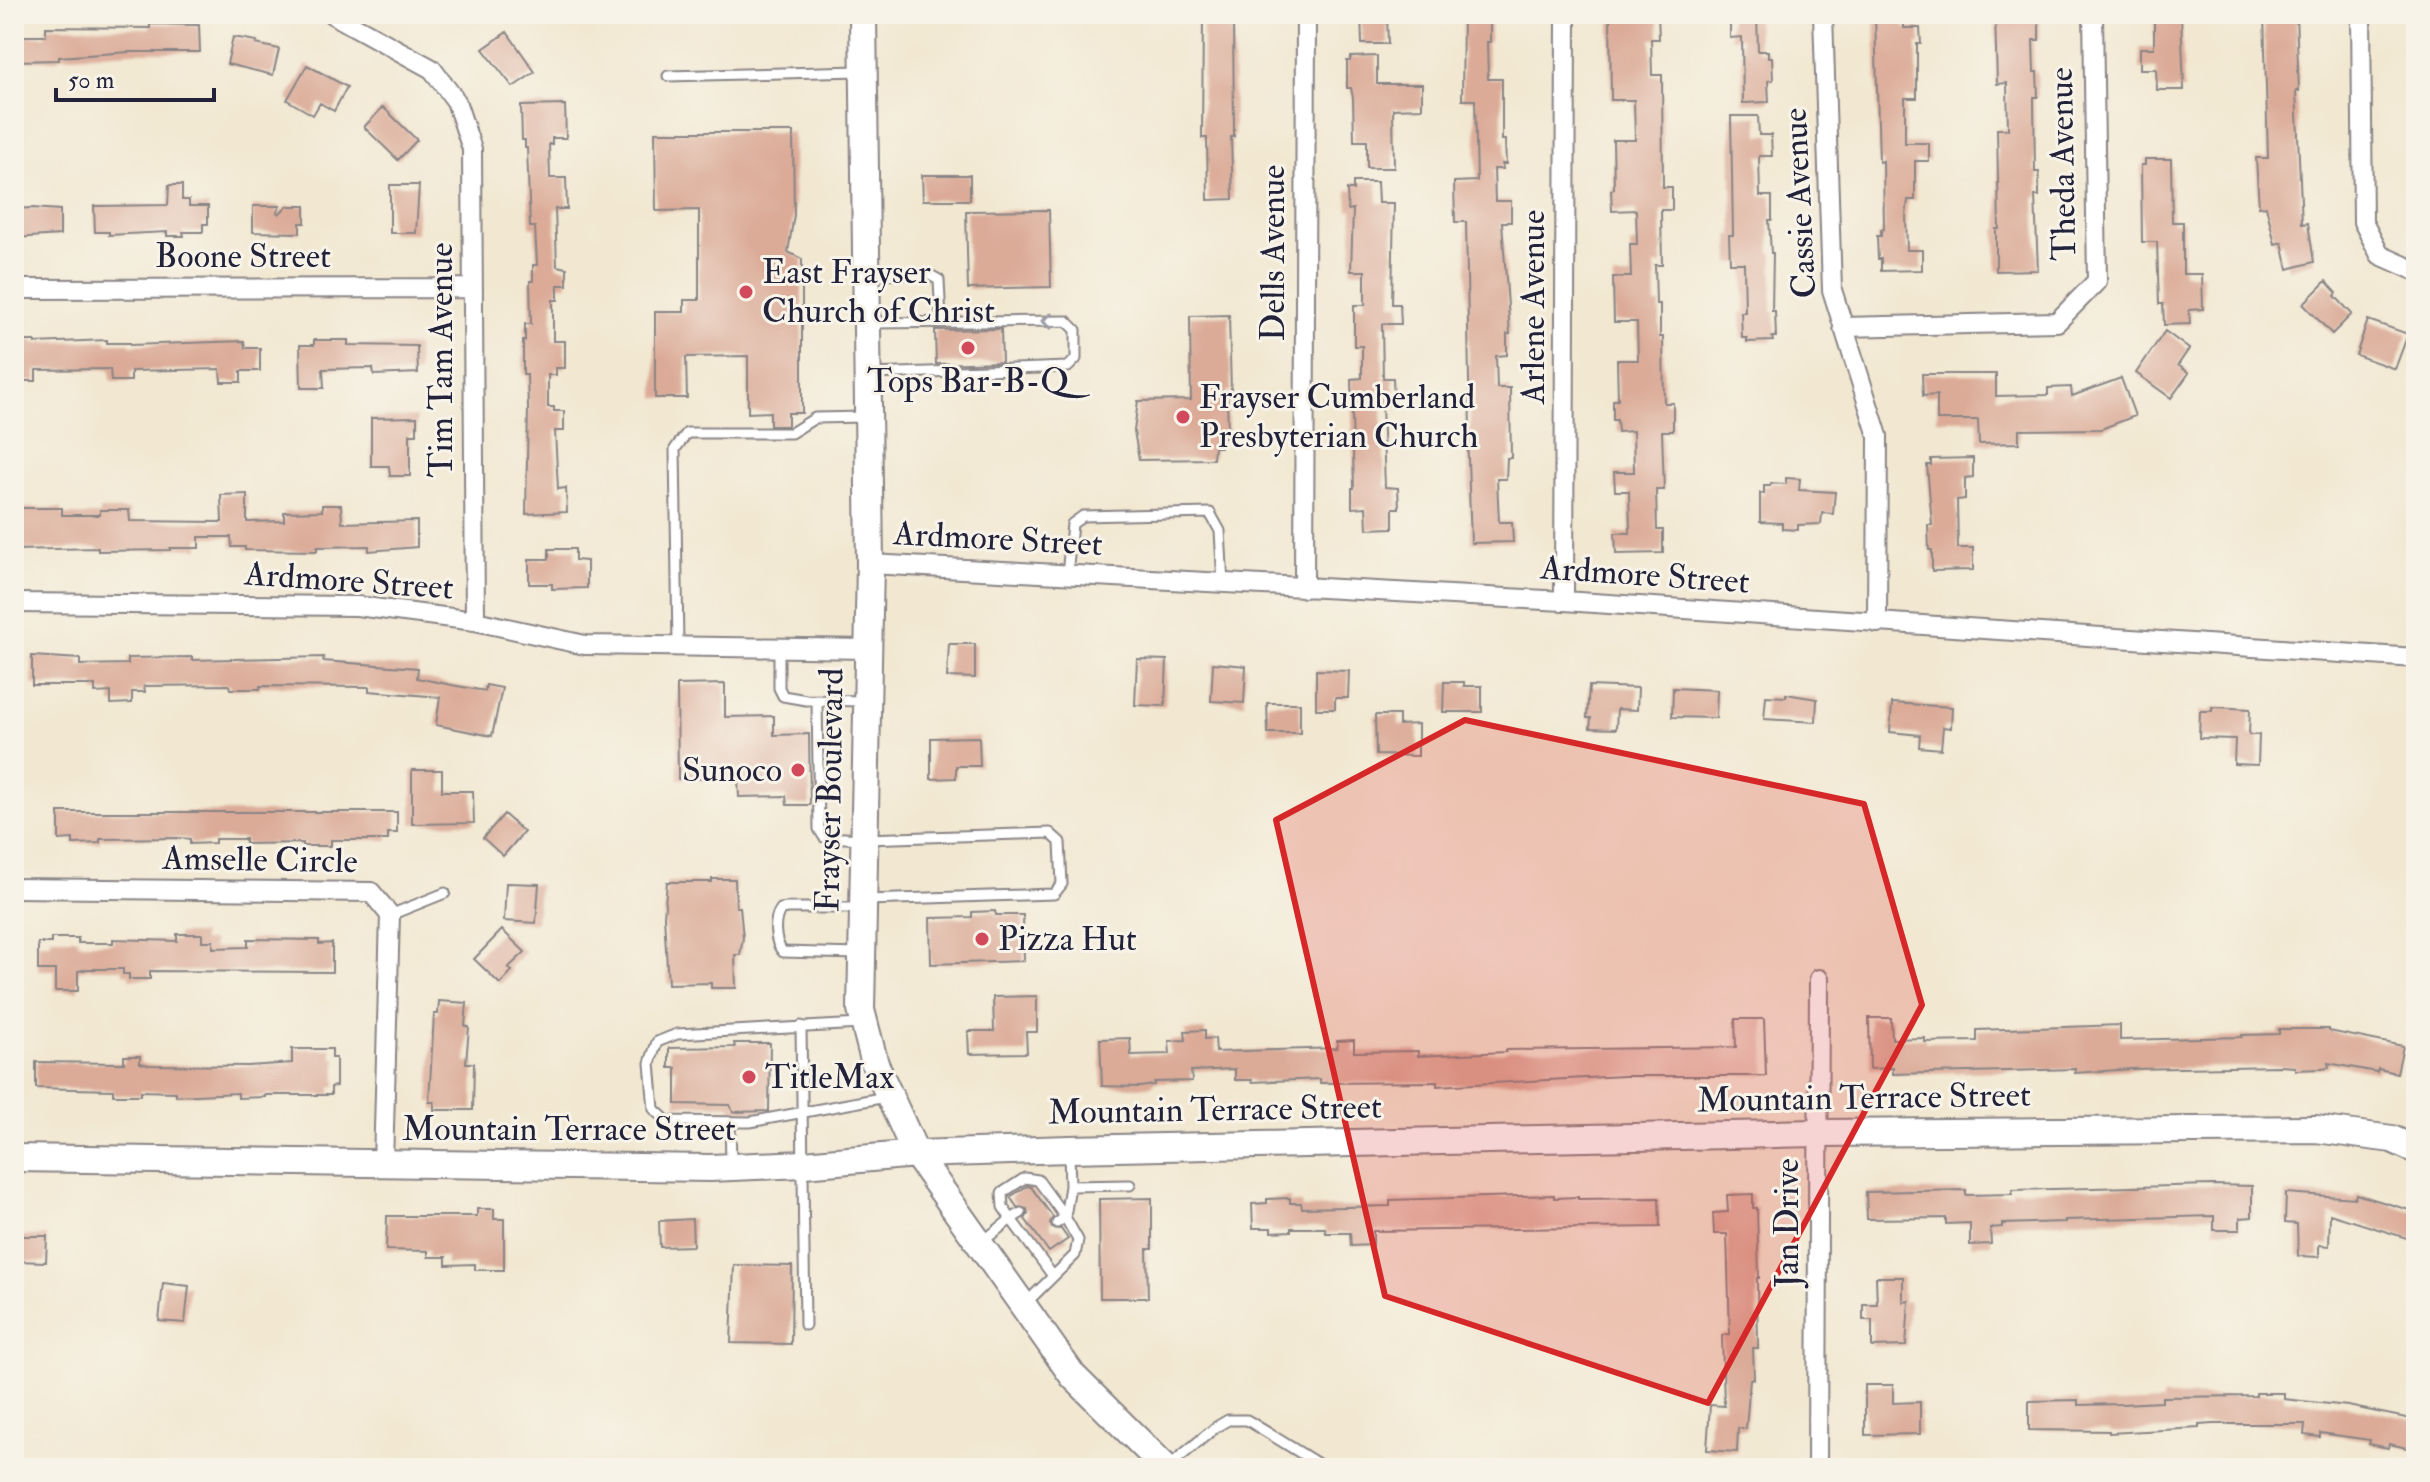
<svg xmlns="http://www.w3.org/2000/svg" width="2430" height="1482" viewBox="0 0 2430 1482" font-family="'IM FELL Double Pica',serif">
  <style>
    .building { fill: #dbab98 }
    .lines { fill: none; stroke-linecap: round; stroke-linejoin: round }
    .lane-casing { stroke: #8a8586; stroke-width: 13 }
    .street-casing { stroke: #8a8586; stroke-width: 22 }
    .secondary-casing { stroke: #8a8586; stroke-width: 30 }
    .lane { stroke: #fff; stroke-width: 9 }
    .street { stroke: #fff; stroke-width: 18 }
    .secondary { stroke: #fff; stroke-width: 26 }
    .oneway { stroke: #9c9ca7 }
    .marked { fill: #d62828; fill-opacity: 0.2; stroke: #d62828; stroke-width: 6; stroke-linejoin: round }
    .poi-dot { fill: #d1495b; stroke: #f7f3e8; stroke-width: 3 }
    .labels { text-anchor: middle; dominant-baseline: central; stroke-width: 6; stroke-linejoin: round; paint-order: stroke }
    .street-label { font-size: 34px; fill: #22223b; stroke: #f7f3e8 }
    .poi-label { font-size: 34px; fill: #22223b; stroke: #f7f3e8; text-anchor: start }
  </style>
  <rect width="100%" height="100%" fill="#f7f3e8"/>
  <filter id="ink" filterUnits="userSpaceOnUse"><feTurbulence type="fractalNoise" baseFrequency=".0125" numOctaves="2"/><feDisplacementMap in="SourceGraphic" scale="16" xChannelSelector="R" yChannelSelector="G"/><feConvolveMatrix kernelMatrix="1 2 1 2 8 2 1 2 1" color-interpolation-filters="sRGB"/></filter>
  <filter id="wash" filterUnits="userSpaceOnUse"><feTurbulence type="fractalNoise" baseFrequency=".006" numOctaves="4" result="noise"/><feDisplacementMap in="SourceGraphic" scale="32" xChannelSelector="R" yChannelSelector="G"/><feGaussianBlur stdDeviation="1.8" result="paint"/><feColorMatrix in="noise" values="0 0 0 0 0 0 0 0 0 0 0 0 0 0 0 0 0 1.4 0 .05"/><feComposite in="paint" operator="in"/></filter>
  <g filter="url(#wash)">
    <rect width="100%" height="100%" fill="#f2e8d2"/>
    <g id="blocks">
      <path class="building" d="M1361,14H1387L1388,44H1362Z
        M1463,14H1490V42H1487L1488,79H1502V140H1505L1506,164H1502L1503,169H1494L1495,201H1511V222H1502L1510,334H1507V355L1496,356L1497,388H1510L1511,458H1507L1506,479H1497L1499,522H1512L1513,542L1471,543L1467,432L1470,431L1466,222H1455L1454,182L1477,181L1475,100H1462Z
        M1610,14H1658L1659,39H1651L1652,75H1662L1663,187H1672V210H1661L1662,265H1655L1656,304H1660V337H1663L1664,403H1673V431H1662L1664,490H1656L1657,530H1663V553L1616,554L1615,533H1630L1629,491H1615L1614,472H1634L1633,431L1618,432L1617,420H1613V400H1618L1617,360H1638L1637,322H1614L1613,277H1631L1630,244H1637L1636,210L1612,211L1611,190L1614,189L1613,140H1635L1634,100H1611Z
        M1730,14H1757L1758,51H1768V57H1772L1773,80L1768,81L1769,102L1743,103L1742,37L1730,38Z
        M1875,14H1904V28H1920L1921,44H1917V98H1905V143H1929V161H1915V200H1908L1906,216L1907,250H1922V270L1881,271V259H1878L1877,236H1881V230L1884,229L1883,161L1879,162Z
        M1995,14H2022V19H2039V40H2033L2034,72H2037L2038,97H2034V102L2035,172H2039V196H2035L2038,270L1996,271V229H1999L1997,129H2008L2007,83L1997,84Z
        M2154,14H2181L2184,90H2157L2156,69H2140V48H2154Z
        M2264,14H2296L2299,91H2296L2302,224L2308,223L2314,262L2288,269L2282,242L2275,244L2266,206L2259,207L2256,158H2268Z
        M1203,16H1233L1234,137H1231L1233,199L1208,200L1207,138H1202Z
        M150,24L199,25L200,52H130L59,57V60L14,61V36H46V27L150,28Z
        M507,32L535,72L513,87L483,49Z
        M233,37L257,41L256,44L279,49L273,75L227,64Z
        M1377,56V84H1422V108L1393,109L1394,168H1367V141H1354L1353,98L1351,88H1347V61H1350L1351,57Z
        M307,65L347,87L334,111L320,103L313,115L287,100Z
        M565,105L566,138H552V145L549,144L550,178H566L567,209H555L557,266L567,268V285H558V300H553V341H565V368H556V375H548V407H554V411H564V431H555L558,489L566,488L567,512L526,514L528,407L527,375H523V341H525V324H531L530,281H533V265H537L535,227H530L527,148H525V140H522L521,106Z
        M383,107L417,140L398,160L364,127Z
        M1731,116H1758L1759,135H1771L1772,156H1759L1760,196H1772V220H1769L1771,253H1773L1772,311H1775L1776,337H1772L1773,341L1747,342V338H1742L1741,312H1745L1744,263H1730L1729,235H1733Z
        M655,132H793L794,215L788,252L802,259V413H788V426H770V412L748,413V356L686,357L687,398H655V312H684V300H699V210L656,211Z
        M2145,159H2171L2172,222H2183V274H2202L2203,309L2189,310L2190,324L2164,325L2163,304H2159L2157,242H2142L2141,165H2145Z
        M922,175H970V200H923Z
        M1353,182H1377L1378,203H1394L1392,304H1400L1401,324H1382L1383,378H1393L1394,405H1382L1385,487L1398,488L1399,508H1393V528L1367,529L1366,507L1352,508V488H1354L1351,379L1362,378V346H1354V305H1365V271H1351L1353,209L1348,210L1347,190H1353Z
        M169,185H182V200H189V206H208V224H203V232H183L184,236H167V232L109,235V232H95L94,206L168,205Z
        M390,185H419L416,233H390Z
        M253,206H280L277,212L279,214L287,206H305V223H300V233L253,232Z
        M32,208L60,210V235L14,238V209Z
        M1049,210L1051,287L968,289L966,211Z
        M2326,281L2337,293L2335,296L2352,314L2332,334L2303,304Z
        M1229,315L1231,391H1227L1228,438H1220V447H1214L1213,459L1139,460L1134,431L1138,401L1191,400L1190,316Z
        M2368,320L2408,334L2395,369L2356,355Z
        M1001,329L1002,362L936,364L935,330Z
        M2165,331L2189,349L2178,365L2189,373L2171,398L2136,373Z
        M107,340V343H130V345L244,341L245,348H260V371H241V382H221L220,369L131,371V381H111L110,369L36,370V381H18V372H14V341H35V343Z
        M314,340H348V345L417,346L418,373L374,375L373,368L323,369L324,388H301L300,345H314Z
        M1922,374H1996V396L2048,395V388L2071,387L2072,396L2121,378L2135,416L2101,429L2019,430V443L1979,444L1978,420H1937V395L1923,396Z
        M417,417V434H410V476H390L389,466H371V418Z
        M1973,458V477L1965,478V499L1957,500L1958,548H1973V570L1932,571V550H1929L1928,525H1932L1927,465H1931V459Z
        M1786,478L1800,479L1799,490L1835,492L1833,514L1822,513L1821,524L1798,525V530L1782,529V523L1760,522V493L1764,494V486H1770L1771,483L1786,484Z
        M247,494V522L284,521V512L322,511V505H341L342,523L417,521V547L369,551V546L317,547V551L245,550V547H232L231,537H199V548H170V550L98,551V548L14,550V508H62V515H100V510H129L130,521L222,522L221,495Z
        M549,549H575V560L587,561V588L552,589V584H529V559H549Z
        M949,644H975V678L947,677Z
        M32,656L80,659V665L128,664V658L192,657V660L324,657L323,661L418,668L417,678L452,685L485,691L486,685L502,688L492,736L436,725L440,697L369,691V687L260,686V689H230L229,685L144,686L145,692H132V703L111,704V692L95,693V685H32Z
        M1137,659L1167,660L1165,706L1135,705Z
        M1213,663L1246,666L1244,703L1211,701Z
        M1316,670L1349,671L1348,698H1335V709H1316Z
        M1444,682H1464V686H1482V712H1443Z
        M725,684V717L774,716V735L809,734L810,805H787L786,796L739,797L738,778L678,779L677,685Z
        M1589,686L1638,688L1637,710L1617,709L1616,729L1590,728L1591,718H1587Z
        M1673,688L1717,690L1716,718L1672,717Z
        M1786,694L1817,699L1816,722L1764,719L1766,696L1786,697Z
        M1267,703H1300V733H1268Z
        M1892,703L1952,707L1951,728L1943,727L1941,749L1919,747L1920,735L1890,732Z
        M2212,707L2250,709L2249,735H2259L2258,765L2234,764L2235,739L2199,738L2200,711H2212Z
        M1375,715H1399V725L1418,724V756L1376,755Z
        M979,737L980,766H956V778L931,779V738Z
        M412,770H442V791H473L474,823L412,824Z
        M59,812H397V833H388V840H331V846H303V843L245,844V839H215V843L190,844V839L178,838L100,839V843L73,844V839L59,840Z
        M504,814L524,832L503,856L483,838Z
        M712,879H735L736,907H740L743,938L740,955H735L736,988H711V983L668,984L664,916L667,882H712Z
        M506,883L539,884L536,923L504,921Z
        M995,911L996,915H1023L1024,961L931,964L930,918L972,917V912Z
        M502,930L525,952L508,968L512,971L500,984L474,959Z
        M177,934H202V941H213V948L248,947V939L319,940V944L332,943V972L150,971V979H129V974H123V969H88L78,971V991H55V970H38V943H51V938H78V943H113V939L177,941Z
        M1037,996V1032H1026L1027,1053L969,1054L968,1031H994L993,997Z
        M439,1001L467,1003L465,1026L469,1027L466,1063H474L473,1110H434V1102H429L434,1014H438Z
        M1869,1018H1891L1892,1039L1925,1038V1042L1977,1041V1030L2120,1025V1040L2242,1037V1035L2279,1034V1029H2329V1031L2403,1046L2397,1073L2378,1069L2377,1072L2328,1063L2329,1068L2321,1069L2295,1070V1067L2279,1066L2132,1069L2075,1073V1069L1893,1074V1068L1870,1069Z
        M1735,1019H1764L1766,1076H1624L1437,1086V1082L1320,1083V1079L1252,1082V1080H1235V1069L1191,1071L1192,1081L1154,1082V1085L1140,1087L1102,1086L1100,1039L1130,1038L1131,1055L1170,1054L1169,1041L1186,1040L1185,1031L1205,1030V1039L1215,1038L1216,1052L1337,1048V1041L1354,1040V1052L1418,1051V1056L1506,1052V1050L1736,1047Z
        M734,1043H770L769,1111L733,1112L730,1105L676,1104V1068H669V1048L735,1047Z
        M292,1049H332V1058H336V1086L331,1087V1095H265V1097L238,1098V1093L176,1096V1092L141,1091V1095H113V1090L36,1088V1062L124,1063V1056H140V1063L149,1065L248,1066L292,1063Z
        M2213,1185L2252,1186V1217L2240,1218V1230H2214V1216L2065,1220V1222L2002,1224V1227L1990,1228L1991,1244L1970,1245V1223L1946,1224V1218L1867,1219L1866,1192L1966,1190V1195L2012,1194V1190Z
        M1027,1186L1031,1187L1053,1217L1050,1223L1052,1228L1061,1229L1068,1239L1049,1252L1025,1219L1028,1214L1027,1209L1017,1207L1010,1197Z
        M2286,1193L2355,1198L2356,1194L2416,1212V1241L2330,1214L2329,1246L2319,1245V1257L2298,1256L2297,1224L2285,1223Z
        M1753,1194V1208H1757L1759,1278H1757L1758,1348H1753L1754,1379H1750L1746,1429L1738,1428L1737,1452L1707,1450L1710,1405L1724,1406L1722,1335L1730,1334L1727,1234H1714L1713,1213L1728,1212L1727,1195Z
        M1554,1195V1198L1578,1197V1199L1659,1198L1660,1227L1373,1231V1245L1351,1246L1350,1233H1326L1325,1228H1291V1231L1271,1232V1228H1253L1252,1204L1267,1203V1199L1290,1198V1203H1301L1302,1208L1390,1206V1200Z
        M1152,1198V1249H1147L1148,1298H1100L1099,1199Z
        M477,1209H494V1219H504V1270H475V1264L446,1265V1257H428V1251L386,1250L387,1216H477Z
        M692,1219L693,1246L660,1247L659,1221Z
        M14,1236H47L46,1262L14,1261Z
        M734,1265L792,1266L791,1344L731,1343Z
        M1876,1277H1903V1302L1909,1301L1906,1346L1872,1347V1320H1863V1304H1877Z
        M163,1283L189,1286L185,1323L159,1321Z
        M1865,1385H1893V1403L1920,1402V1434L1865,1435Z
        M2256,1393H2284V1399L2348,1406L2416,1420V1450L2389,1444L2388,1448L2369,1444L2370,1440L2320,1433V1437L2304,1435L2305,1424H2213L2199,1425V1428L2109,1433V1431L2029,1430V1401L2078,1400V1405L2121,1404L2162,1402V1397L2256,1396Z"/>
    </g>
  </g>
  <g filter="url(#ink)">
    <use href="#blocks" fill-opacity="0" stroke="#8a8586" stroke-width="2"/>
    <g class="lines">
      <defs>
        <path id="lane" d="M668,76L860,71
          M869,275L928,274L939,280L941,321
          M869,323L1067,321L1076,330V359L1068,367L871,374
          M1067,575L1072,524L1083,516L1210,513L1220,531L1223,584
          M678,646L675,449L687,433H791L815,418L866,417
          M779,647V688L783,696L806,700L866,701
          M817,700L819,829L824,837L865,839L1050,833L1060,842L1062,884L1054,894L867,900
          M390,915L445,893
          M859,954L783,952C774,942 773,920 781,909L787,908H860
          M861,1024L677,1034L657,1042L650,1063L654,1109L667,1121L750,1122L886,1097
          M801,1026L805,1325
          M730,1122L731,1163
          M1070,1186L1130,1185
          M1021,1213L1011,1219L1003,1207L1002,1193L1025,1178L1038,1180L1065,1217L1078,1240L1075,1255L1026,1303
          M1057,1223L1065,1217L1070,1186L1069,1153
          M982,1242L1011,1219L1053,1276
          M1169,1466L1216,1427L1228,1420H1247L1325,1468"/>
        <path id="street" d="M332,14L432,69L456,101L472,149L475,621
          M1823,14L1832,290L1878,436L1877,623
          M2361,14L2363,222L2380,255L2416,271
          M14,289L473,288
          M1843,327L2057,322L2097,281L2093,14
          M870,564L1564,601L2416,658
          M1304,588L1306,14
          M1564,601L1566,14
          M14,603L357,606L475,621L585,645L869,649
          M14,888L371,892L390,915L383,1164
          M1817,1468L1819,979"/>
        <path id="secondary" d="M863,14L870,564L861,1010L875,1064L916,1154L1073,1376L1166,1468
          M14,1158L710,1168L804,1164L916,1154L1069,1149L1819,1133L2316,1129L2392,1139L2416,1150"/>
      </defs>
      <use href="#lane" class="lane-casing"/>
      <use href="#street" class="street-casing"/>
      <use href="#secondary" class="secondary-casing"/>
      <use href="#lane" class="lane"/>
      <use href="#street" class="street"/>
      <use href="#secondary" class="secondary"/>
    </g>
    <defs><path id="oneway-chevron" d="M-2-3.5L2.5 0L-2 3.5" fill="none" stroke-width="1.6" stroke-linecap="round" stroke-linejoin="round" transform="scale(2)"/></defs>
    <use class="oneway" href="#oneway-chevron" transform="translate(1047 321) rotate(-179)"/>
  </g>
  <path class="marked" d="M1465,720L1864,804L1922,1005L1708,1403L1385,1296L1276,820Z"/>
  <g class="poi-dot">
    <circle cx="746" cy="292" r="8"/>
    <circle cx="968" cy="348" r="8"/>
    <circle cx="1183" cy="417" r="8"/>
    <circle cx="798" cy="770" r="8"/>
    <circle cx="982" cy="939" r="8"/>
    <circle cx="749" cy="1077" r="8"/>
  </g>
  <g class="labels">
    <g class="street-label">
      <text transform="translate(2063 164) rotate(-91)">Theda Avenue</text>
      <text transform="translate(1800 203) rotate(-93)">Cassie Avenue</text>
      <text transform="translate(1273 253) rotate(-90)">Dells Avenue</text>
      <text x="243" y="256">Boone Street</text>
      <text transform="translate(1533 307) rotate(-90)">Arlene Avenue</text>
      <text transform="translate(441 360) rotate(-90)">Tim Tam Avenue</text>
      <text transform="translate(998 539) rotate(3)">Ardmore Street</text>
      <text transform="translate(1645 575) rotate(4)">Ardmore Street</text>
      <text transform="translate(349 581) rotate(4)">Ardmore Street</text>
      <text transform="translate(830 790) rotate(-89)">Frayser Boulevard</text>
      <text transform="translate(260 860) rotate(1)">Amselle Circle</text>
      <text transform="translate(1864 1098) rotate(-1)">Mountain Terrace Street</text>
      <text transform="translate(1215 1110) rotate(-1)">Mountain Terrace Street</text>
      <text x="569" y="1129">Mountain Terrace Street</text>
      <text transform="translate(1787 1223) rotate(-90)">Jan Drive</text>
    </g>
    <g class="poi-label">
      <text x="762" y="272">East Frayser<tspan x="762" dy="39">Church of Christ</tspan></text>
      <text x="968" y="381" text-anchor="middle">Tops Bar-B-Q</text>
      <text x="1199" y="397">Frayser Cumberland<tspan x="1199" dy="39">Presbyterian Church</tspan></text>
      <text x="782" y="770" text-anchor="end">Sunoco</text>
      <text x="998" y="939">Pizza Hut</text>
      <text x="765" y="1077">TitleMax</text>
    </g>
  </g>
  <rect width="2430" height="1482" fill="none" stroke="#f7f3e8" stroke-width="48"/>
  <path d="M56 88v12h158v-12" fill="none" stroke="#22223b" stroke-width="4"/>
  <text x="68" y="88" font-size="24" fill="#22223b" stroke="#f7f3e8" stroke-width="6" paint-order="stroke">50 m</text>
</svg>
